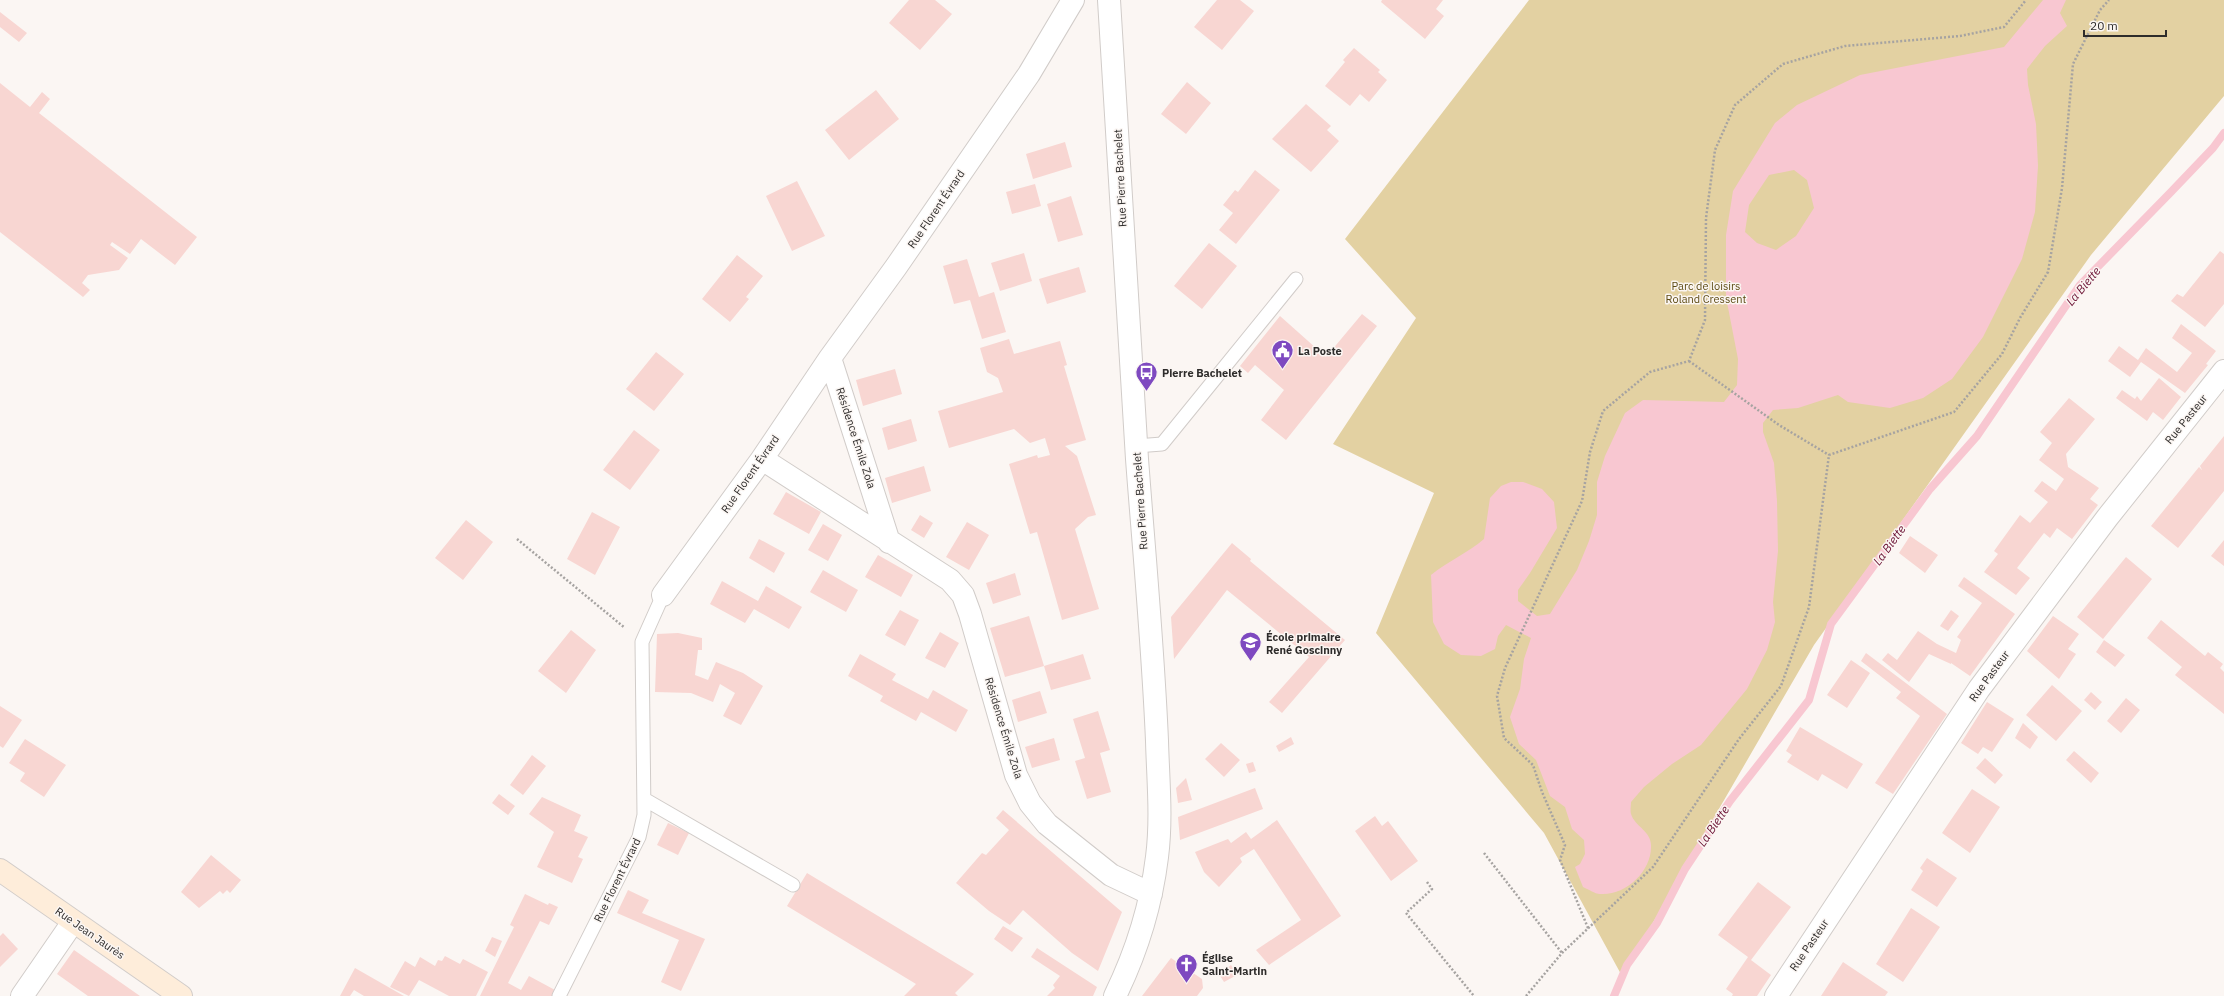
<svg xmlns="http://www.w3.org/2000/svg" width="2224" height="996" viewBox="0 0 2224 996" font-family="'IBM Plex Sans',sans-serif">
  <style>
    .green { fill: #e3d1a2 }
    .water { fill: #f8c7d1; fill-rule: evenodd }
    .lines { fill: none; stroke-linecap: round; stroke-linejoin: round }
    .stream { stroke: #f8c7d1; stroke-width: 8 }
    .building { fill: #f8d6d2 }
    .service-casing { stroke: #d1ccc9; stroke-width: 15 }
    .minor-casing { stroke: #d1ccc9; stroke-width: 24 }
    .secondary-casing { stroke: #d1ccc9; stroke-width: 24 }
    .path { stroke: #a6a3a1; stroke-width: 2.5; stroke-dasharray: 2 2; stroke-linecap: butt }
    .service { stroke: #fff; stroke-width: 13 }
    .minor { stroke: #fff; stroke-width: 22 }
    .secondary { stroke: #feedda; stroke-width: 22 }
    .labels { text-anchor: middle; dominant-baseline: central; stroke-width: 3; stroke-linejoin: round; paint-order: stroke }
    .street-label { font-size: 11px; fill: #2e2c2b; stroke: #fbf6f3 }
    .park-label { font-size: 11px; fill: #5c4a12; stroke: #fbf6f3 }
    .poi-label { font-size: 11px; font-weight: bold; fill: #2e2c2b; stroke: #fbf6f3; text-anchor: start }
    .water-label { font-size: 12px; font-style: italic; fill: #6a1032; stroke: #fbf6f3 }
  </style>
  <rect width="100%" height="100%" fill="#fbf6f3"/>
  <path class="green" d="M1529,0H2224V96L2091,255L1814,645L1622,976L1544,833L1376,633L1434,493L1333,444L1416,318L1345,239Z"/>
  <path class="water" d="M2043,0H2066L2060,13L2067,26L2045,46L2027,69L2028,85L2036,124L2038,166L2035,212L2022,259L1983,337L1952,379L1923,398L1890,408L1848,402L1838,395L1798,408L1773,410L1763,423V432L1774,463L1777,501L1778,551L1773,602L1775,622L1767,650L1747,689L1701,745L1672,764L1644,787L1631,802C1631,805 1630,811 1631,814C1635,827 1652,831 1651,847C1651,872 1625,896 1600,894C1595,894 1588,889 1583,887L1575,867L1580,864L1585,854L1584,840L1572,829L1565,807L1550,796L1536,760L1519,744L1510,717L1520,689L1524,659L1531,638L1506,625L1498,636L1495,649L1481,656L1461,655L1444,644L1433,622L1431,575C1448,561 1468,553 1484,539L1490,498L1501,486L1511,482H1523L1542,489L1554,502L1557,528L1530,573L1518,590V601L1537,616L1550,614L1577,570L1589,541L1597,515V482L1605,456L1625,413L1643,400L1724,402L1737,385L1738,359L1726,297V235L1733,191L1775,123L1797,105L1860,75L2004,47ZM1794,170L1807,180L1814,208L1796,236L1776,250L1757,243L1745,232L1749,205L1769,175Z"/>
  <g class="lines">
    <path class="stream" d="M1614,996L1627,965L1657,923L1685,869L1730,801L1809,700L1831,624L1930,489L1977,436L2080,285L2170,193L2213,148L2224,133"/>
  </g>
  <path class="building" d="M909,0H935L952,14L920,50L889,23Z
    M1217,0H1240L1254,11L1222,50L1194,27Z
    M1382,0H1443L1436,9L1444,16L1425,39L1381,2Z
    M0,12L27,33L19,42L0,27Z
    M1354,48L1380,70L1378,72L1387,80L1369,102L1360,94L1350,106L1325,86L1345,62L1343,60Z
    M1187,82L1211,103L1186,134L1161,114Z
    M0,83L30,107L42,92L50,99L39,113L197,237L175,265L141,239L130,254L112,242L110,245L128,258L119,270L88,275L82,283L90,290L83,297L0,232Z
    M876,90L899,119L849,160L825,130Z
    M1306,104L1331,126L1327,130L1339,141L1311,172L1272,139Z
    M1065,142L1072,167L1033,179L1026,154Z
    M1255,170L1280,190L1236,244L1219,230L1233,213L1223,205L1235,190L1238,192Z
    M797,181L825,236L792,251L766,196Z
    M1035,184L1041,206L1012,214L1006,192Z
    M1071,196L1083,235L1058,242L1047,204Z
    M1209,243L1237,266L1202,309L1174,286Z
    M2220,251L2224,254V304L2205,327L2171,301L2177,294L2183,297Z
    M1024,253L1032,281L1000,291L991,263Z
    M737,255L763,276L746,297L749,299L730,322L702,299Z
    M967,259L979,297L994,292L1006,332L982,339L970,300L954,304L943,266Z
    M1079,267L1086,292L1047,304L1039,279Z
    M1362,314L1377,326L1286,440L1261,420L1284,390L1255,365L1248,373L1240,366L1280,316L1326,357Z
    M2181,324L2216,351L2206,364L2208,365L2185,393L2141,362L2130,377L2108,361L2119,346L2138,360L2146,348L2177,372L2192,353L2172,338Z
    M1009,339L1014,354L1060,341L1067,365L1064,366L1086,440L1065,446L1077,456L1096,515L1088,517L1075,529L1099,609L1062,620L1037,532L1030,534L1009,464L1037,455L1038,458L1050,455L1045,438L1030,443L1014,429L949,448L938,411L1003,392L998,378L987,372L980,348Z
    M656,352L684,374L654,411L626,389Z
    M895,369L902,394L863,406L856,380Z
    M2159,378L2181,397L2163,420L2153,412L2147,421L2116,398L2122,390L2135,399L2137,396L2141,401Z
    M2069,398L2095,419L2066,454L2068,467L2099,488L2090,499L2098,505L2072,539L2057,528L2050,538L2044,533L2017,568L2030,578L2016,595L1984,572L1998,554L1994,551L2020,515L2030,523L2048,502L2034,491L2042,481L2056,491L2064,479L2039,460L2052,443L2040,432Z
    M911,419L917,441L888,450L882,428Z
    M634,430L660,450L630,490L603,470Z
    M2224,436V491L2178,548L2151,526L2199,467L2202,470L2200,466Z
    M924,466L931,491L892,503L885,478Z
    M786,492L821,512L809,534L773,514Z
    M592,512L620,527L595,575L567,559Z
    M920,515L933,523L924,538L911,530Z
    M466,520L493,542L463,580L435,558Z
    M967,522L989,535L969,570L946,557Z
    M823,524L842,535L828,561L808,550Z
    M1910,536L1938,555L1925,573L1899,553Z
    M759,539L785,553L774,573L749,558Z
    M2224,540V566L2211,556Z
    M1232,543L1251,559L1250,561L1345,640L1282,713L1269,702L1309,657L1227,590L1174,659L1171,617Z
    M878,555L913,575L901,597L865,577Z
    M2126,557L2152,579L2103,639L2077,617Z
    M823,570L858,590L846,612L810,592Z
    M1015,573L1021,595L993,604L986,583Z
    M1964,577L2015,614L1970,676L1951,663V664L1929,654L1909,682L1882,660L1888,653L1897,660L1918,631L1937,644L1956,653L1961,640L1957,637L1982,603L1958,586Z
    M722,581L758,601L766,586L802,607L789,629L754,609L745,623L710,604Z
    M900,610L919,620L905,646L885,635Z
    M1951,610L1959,616L1948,631L1940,626Z
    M1029,616L1044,666L1005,677L990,628Z
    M2053,616L2079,634L2068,649L2076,654L2059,679L2027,651Z
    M2161,620L2205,656L2208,652L2223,664L2220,668L2224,672V714L2175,675L2182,667L2147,638Z
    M571,630L596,650L566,693L538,671Z
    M940,632L959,643L945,668L925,658Z
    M678,633L702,638V650H698L695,675L708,680L716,662L743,673L763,686L741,725L723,716L735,693L720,684L713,702L691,693L655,692L657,634Z
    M2104,640L2125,655L2115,667L2096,652Z
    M1866,653L1947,714L1893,794L1875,783L1920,716L1896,698L1901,692L1861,661Z
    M860,654L896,674L892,680L928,699L933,690L968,710L956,732L921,712L916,721L880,701L883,696L848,676Z
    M1083,654L1091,679L1051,690L1044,666Z
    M1851,660L1870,673L1847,708L1827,695Z
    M2052,685L2082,711L2056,741L2026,715Z
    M1040,691L1047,713L1018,722L1012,700Z
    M2091,692L2102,702L2095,710L2084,700Z
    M2126,698L2140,710L2121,733L2107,721Z
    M1987,702L2014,719L1992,752L1983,747L1978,754L1961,743Z
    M0,706L22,720L3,748L0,746Z
    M1098,711L1110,750L1100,753L1111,792L1087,799L1075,761L1085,758L1073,719Z
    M2023,723L2038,737L2030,749L2015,738Z
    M1800,727L1863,764L1847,789L1822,774L1818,781L1787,762L1792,755L1786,751Z
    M1291,737L1294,744L1279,752L1276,746Z
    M1054,738L1060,760L1032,768L1025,747Z
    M25,739L66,765L44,797L20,781L25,773L9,763Z
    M1221,743L1240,760L1224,777L1205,759Z
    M2074,751L2099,773L2091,783L2066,760Z
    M532,755L546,766L523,795L510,785Z
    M1985,758L2003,775L1995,784L1976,768Z
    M1253,762L1256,771L1249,773L1246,764Z
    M1186,778L1192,800L1178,803L1176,788Z
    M1255,788L1263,809L1180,840L1178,817Z
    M1972,789L2000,807L1970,853L1942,833Z
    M499,794L515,806L508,815L492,803Z
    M542,797L581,815L574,831L588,837L578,857L583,859L572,883L537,867L554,832L529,814Z
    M1003,810L1122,912L1098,971L1072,953L1023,910L1010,925L989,911L956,883L982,853L986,855L1009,830L996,818Z
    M1375,816L1382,826L1388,821L1418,861L1391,881L1355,831Z
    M1277,820L1341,916L1269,965L1256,950L1301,920L1254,849L1240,858L1242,862L1219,887L1204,872L1195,852L1228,839L1231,843L1246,832L1251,839Z
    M668,823L689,833L678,855L657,845Z
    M211,855L241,880L230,893L227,890L223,894L220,891L199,908L181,892Z
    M1927,858L1957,878L1937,907L1911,890L1923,871L1920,868Z
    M807,873L974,974L955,993L958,996H904L916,984L787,906Z
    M1758,882L1791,907L1751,960L1771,975L1757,996H1732L1733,994L1726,989L1748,957L1718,935Z
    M628,890L649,900L642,913L705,939L681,991L661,982L679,940L617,913Z
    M525,894L548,905L549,903L558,907L549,925L540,921L508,983L521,990L529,976L555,990L552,996H480L514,927L510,925Z
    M1911,908L1940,927L1903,982L1876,964Z
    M1003,926L1023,938L1012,952L994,939Z
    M3,933L18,949L0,967V936Z
    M492,937L502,941L495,957L485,951Z
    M1037,948L1097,987L1093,996H1047L1055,988L1053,985L1060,976L1031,957Z
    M74,950L110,975L140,996H88L57,974Z
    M445,956L460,964L463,959L488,972L476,996H449L419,980L409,996L390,987L405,961L415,967L420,957L435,966L438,960L442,961Z
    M1171,958L1202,979L1203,988L1197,996H1142Z
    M1843,962L1888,992L1885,996H1821Z
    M1231,965L1237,975L1224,982L1219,974Z
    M355,968L404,996H364L354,990L350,996H340Z"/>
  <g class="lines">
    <defs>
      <path id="service" d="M1136,446L1162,444L1296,279
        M644,799L793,885
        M559,996L639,837L644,815L642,642L663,595"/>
      <path id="minor" d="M1109,0C1118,153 1127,306 1137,459C1144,552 1153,646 1157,741C1158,779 1162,818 1157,857C1151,906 1137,951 1115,996
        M830,358L889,542
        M762,459L950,580L963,595L970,614L1016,775L1030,803L1047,824L1111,875L1151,894
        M663,595L762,459L830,358L896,267L1029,74L1073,0
        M22,996L73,922
        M1776,996L1979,689L2107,518L2224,371"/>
      <path id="secondary" d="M0,870L181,996"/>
    </defs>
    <use href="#service" class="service-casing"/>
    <use href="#minor" class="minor-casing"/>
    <use href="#secondary" class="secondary-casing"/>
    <path class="path" d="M1689,361L1779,425L1829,455
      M517,539L625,628
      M1484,853L1562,953
      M1427,882L1432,889L1406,913L1474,996
      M1588,928L1560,860L1565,845L1542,792L1533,765L1504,738L1497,696L1505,668L1582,501L1590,452L1603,411L1650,372L1689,361L1705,320L1706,218L1715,150L1735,105L1783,64L1845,46L1960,36L2004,27L2026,0
      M1526,996L1562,953L1653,867L1739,739L1781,686L1809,607L1829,455L1954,412L2002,354L2020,318L2048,272L2062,188L2073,64L2100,10L2109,0"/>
    <use href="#service" class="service"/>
    <use href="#minor" class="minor"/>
    <use href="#secondary" class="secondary"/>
  </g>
  <defs>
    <symbol id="civic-pin" viewBox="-11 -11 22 30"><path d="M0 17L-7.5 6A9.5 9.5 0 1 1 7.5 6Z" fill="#7e49c0" stroke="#fbf6f3"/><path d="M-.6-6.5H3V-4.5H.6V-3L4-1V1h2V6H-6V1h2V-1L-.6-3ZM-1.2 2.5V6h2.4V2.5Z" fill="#fff"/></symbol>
    <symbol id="bus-pin" viewBox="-11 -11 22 30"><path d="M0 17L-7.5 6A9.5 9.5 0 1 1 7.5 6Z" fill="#7e49c0" stroke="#fbf6f3"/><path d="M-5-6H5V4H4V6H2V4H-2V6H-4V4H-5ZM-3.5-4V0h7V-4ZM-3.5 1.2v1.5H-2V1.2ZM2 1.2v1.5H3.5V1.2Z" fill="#fff"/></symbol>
    <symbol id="school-pin" viewBox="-11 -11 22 30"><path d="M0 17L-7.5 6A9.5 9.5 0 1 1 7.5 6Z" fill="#7e49c0" stroke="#fbf6f3"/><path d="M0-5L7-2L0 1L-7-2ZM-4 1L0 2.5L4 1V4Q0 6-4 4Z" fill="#fff"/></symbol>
    <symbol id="church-pin" viewBox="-11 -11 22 30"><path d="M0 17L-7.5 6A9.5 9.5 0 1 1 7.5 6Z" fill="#7e49c0" stroke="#fbf6f3"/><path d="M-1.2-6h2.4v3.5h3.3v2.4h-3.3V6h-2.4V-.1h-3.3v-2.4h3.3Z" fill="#fff"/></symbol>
  </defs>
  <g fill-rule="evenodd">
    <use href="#civic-pin" x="1270" y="338" width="25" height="34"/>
    <use href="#bus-pin" x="1134" y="360" width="25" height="34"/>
    <use href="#school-pin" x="1238" y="630" width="25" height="34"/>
    <use href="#church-pin" x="1174" y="952" width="25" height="34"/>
  </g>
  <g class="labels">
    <g class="street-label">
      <text transform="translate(1120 178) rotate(-93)">Rue Pierre Bachelet</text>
      <text transform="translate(936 209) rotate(-56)">Rue Florent Évrard</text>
      <text transform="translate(2186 419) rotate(-51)">Rue Pasteur</text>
      <text transform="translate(856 438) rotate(72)">Résidence Émile Zola</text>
      <text transform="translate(750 474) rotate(-55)">Rue Florent Évrard</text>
      <text transform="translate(1140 501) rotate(-94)">Rue Pierre Bachelet</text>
      <text transform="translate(1989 676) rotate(-54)">Rue Pasteur</text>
      <text transform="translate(1004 728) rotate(73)">Résidence Émile Zola</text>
      <text transform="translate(617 880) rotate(-64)">Rue Florent Évrard</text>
      <text transform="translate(90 933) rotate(35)">Rue Jean Jaurès</text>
      <text transform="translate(1809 945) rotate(-56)">Rue Pasteur</text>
    </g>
    <g class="park-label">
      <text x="1706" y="286">Parc de loisirs<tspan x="1706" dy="13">Roland Cressent</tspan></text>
    </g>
    <g class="poi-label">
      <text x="1298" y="351">La Poste</text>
      <text x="1162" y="373">Pierre Bachelet</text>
      <text x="1266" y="637">École primaire<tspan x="1266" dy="13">René Goscinny</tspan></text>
      <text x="1202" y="958">Église<tspan x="1202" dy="13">Saint-Martin</tspan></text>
    </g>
    <g class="water-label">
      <text transform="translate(2083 286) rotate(-50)">La Biette</text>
      <text transform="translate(1889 545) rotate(-54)">La Biette</text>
      <text transform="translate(1713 826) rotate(-56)">La Biette</text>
    </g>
  </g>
  <path d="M2084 30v6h82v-6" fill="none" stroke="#2e2c2b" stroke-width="2"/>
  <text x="2090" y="30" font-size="12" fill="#2e2c2b" stroke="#fbf6f3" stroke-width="3" paint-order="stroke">20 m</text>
</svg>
